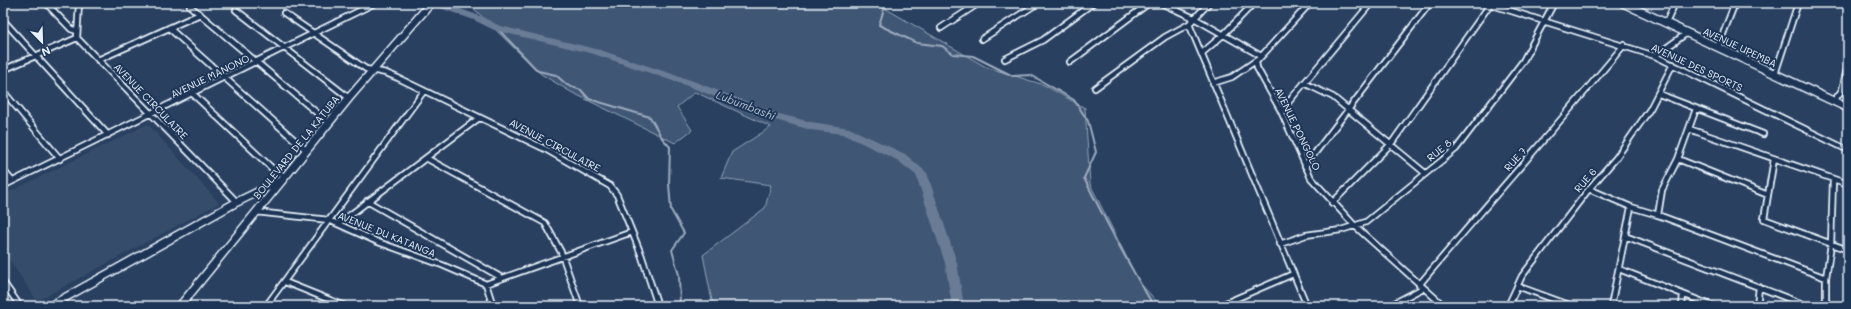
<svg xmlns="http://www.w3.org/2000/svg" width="1851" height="309" viewBox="0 0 1851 309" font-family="Mali,sans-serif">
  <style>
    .built { fill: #364d6b }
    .green { fill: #415774; stroke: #94a4b6 }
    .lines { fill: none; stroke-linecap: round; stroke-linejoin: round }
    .stream { stroke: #9dabbd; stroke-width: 2 }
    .river { fill: #6b7c95; fill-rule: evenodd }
    .street-casing { stroke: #e8f1f8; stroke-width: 8 }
    .secondary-casing { stroke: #e8f1f8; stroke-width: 10 }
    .street { stroke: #1d3557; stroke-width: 4.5 }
    .secondary { stroke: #1d3557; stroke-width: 7 }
    .labels { text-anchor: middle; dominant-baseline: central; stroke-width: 4; stroke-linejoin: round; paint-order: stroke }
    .street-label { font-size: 10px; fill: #e8f1f8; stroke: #1d3557 }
    .water-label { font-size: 11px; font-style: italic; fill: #b6c2d0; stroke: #1d3557 }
  </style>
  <rect width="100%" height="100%" fill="#294061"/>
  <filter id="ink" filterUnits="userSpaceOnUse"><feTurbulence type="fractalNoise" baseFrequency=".025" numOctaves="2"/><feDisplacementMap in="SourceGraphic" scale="8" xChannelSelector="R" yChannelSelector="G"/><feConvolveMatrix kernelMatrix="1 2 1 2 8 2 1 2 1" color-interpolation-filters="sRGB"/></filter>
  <g filter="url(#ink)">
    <path class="built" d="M148,124L219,203L37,301L3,250V195Z"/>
    <path class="green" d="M468,3H876L986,67L1044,85L1085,108L1090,184L1139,282L1161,306H713L703,255L765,208L771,185L721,178L732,152L771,127L695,92L677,107L692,130L675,143L571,92L541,74Z"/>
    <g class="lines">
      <path class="stream" d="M882,3L885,6L879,25L917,43L942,46L953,54L973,56L1013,76L1031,75L1074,100L1088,121L1096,152L1084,178C1106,221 1128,265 1154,306
        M497,28L538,71L556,75L567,85L581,90L589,99L650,117L662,138L670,147L669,184L671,210L684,233L672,250L679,275L680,306"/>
      <path class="river" d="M430,3H444L480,16L500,26L600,50L693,81L779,114L811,122L849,128L905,154L927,173L957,263L964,306H952L945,263L916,175L897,160L843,134L811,130L772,119L685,85L594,54L494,30L474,20L432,5Z"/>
      <defs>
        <path id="street" d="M46,3L71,29L77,31
          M79,3L77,38L237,202
          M1161,3L1194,18L1261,56
          M1209,3L1189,24L1307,306
          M1310,3L1256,62L1257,68L1281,111L1311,178L1355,226L1444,306
          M1486,3L1655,56L1848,150
          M190,6L329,123
          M236,10L349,98
          M284,13L366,69L386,73L398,78L547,150L610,186L617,195L641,254L658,306
          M3,20L108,135
          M1666,23L1675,3
          M169,28L307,151
          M941,28L979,3
          M982,39L1038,3
          M1718,47L1735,3
          M1202,53L1223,35L1254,3
          M1655,56L1687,33
          M1005,59L1043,40L1093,3
          M98,60L200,14
          M1070,62L1149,3
          M3,70L77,38
          M1775,74L1798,3
          M1213,83L1232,77L1257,60
          M1304,83L1333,97L1425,173
          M1095,88L1165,37L1189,24
          M3,91L60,159
          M193,94L277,173L286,176
          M1659,94L1763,134
          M1834,101L1842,90L1848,65
          M1281,111L1371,3
          M1689,129L1848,184
          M426,158L545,223L561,252L580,306
          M1678,159L1768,195
          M1774,159L1764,219L1848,250
          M1305,166L1430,3
          M3,170L12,181
          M3,186L373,4
          M1589,189L1631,207L1658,215L1826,278
          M367,201L502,278
          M1332,203L1391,144L1491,3
          M256,212L329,220L378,242L442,265L486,284L493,306
          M1658,215L1662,190L1678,159L1696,109
          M338,224L479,118
          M1625,236L1808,306
          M1280,244L1306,235L1341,230L1366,222L1456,149L1523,61L1554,3
          M1619,269L1713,306
          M3,282L20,306
          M285,282L345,306
          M486,284L632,232
          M1419,285C1487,204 1557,126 1624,45
          M1517,286L1572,306
          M266,306L424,91
          M1219,306L1293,274
          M1389,306L1423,288
          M1508,306L1522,276L1589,189L1616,158L1650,109L1673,64
          M1611,306L1631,207
          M1682,306L1683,295
          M1757,306L1759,287
          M1826,306V278L1831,244L1833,180"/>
        <path id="secondary" d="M1623,3L1848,108
          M50,306L237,202L280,181
          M180,306L349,98L431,3"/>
      </defs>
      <use href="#street" class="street-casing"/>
      <use href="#secondary" class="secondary-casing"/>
      <use href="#street" class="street"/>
      <use href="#secondary" class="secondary"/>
    </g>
  </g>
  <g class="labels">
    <g class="street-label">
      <text transform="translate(1740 47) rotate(25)">AVENUE UPEMBA</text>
      <text transform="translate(1697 67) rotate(25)">AVENUE DES SPORTS</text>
      <text transform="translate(210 76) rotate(-26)">AVENUE MANONO</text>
      <text transform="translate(151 101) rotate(46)">AVENUE CIRCULAIRE</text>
      <text transform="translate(1298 129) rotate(64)">AVENUE PONGOLO</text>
      <text transform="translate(555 145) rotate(28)">AVENUE CIRCULAIRE</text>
      <text transform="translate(296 147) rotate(-51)">BOULEVARD DE LA KATUBA</text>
      <text transform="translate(1439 150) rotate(-39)">RUE 8</text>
      <text transform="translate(1515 159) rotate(-48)">RUE 7</text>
      <text transform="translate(1585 180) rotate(-50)">RUE 6</text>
      <text transform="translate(387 234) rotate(22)">AVENUE DU KATANGA</text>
    </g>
    <g class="water-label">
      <text transform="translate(746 105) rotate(21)">Lubumbashi</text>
    </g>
  </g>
  <rect width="1851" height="309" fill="none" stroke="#1d3557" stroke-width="16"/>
  <rect x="8" y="8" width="1835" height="293" fill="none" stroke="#e8f1f8" stroke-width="1.5" filter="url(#ink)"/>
  <g transform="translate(42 42) rotate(157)" stroke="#1d3557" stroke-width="3" paint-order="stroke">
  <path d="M0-3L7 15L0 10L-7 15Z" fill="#e8f1f8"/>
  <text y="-6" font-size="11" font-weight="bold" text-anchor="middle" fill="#e8f1f8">N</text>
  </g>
</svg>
